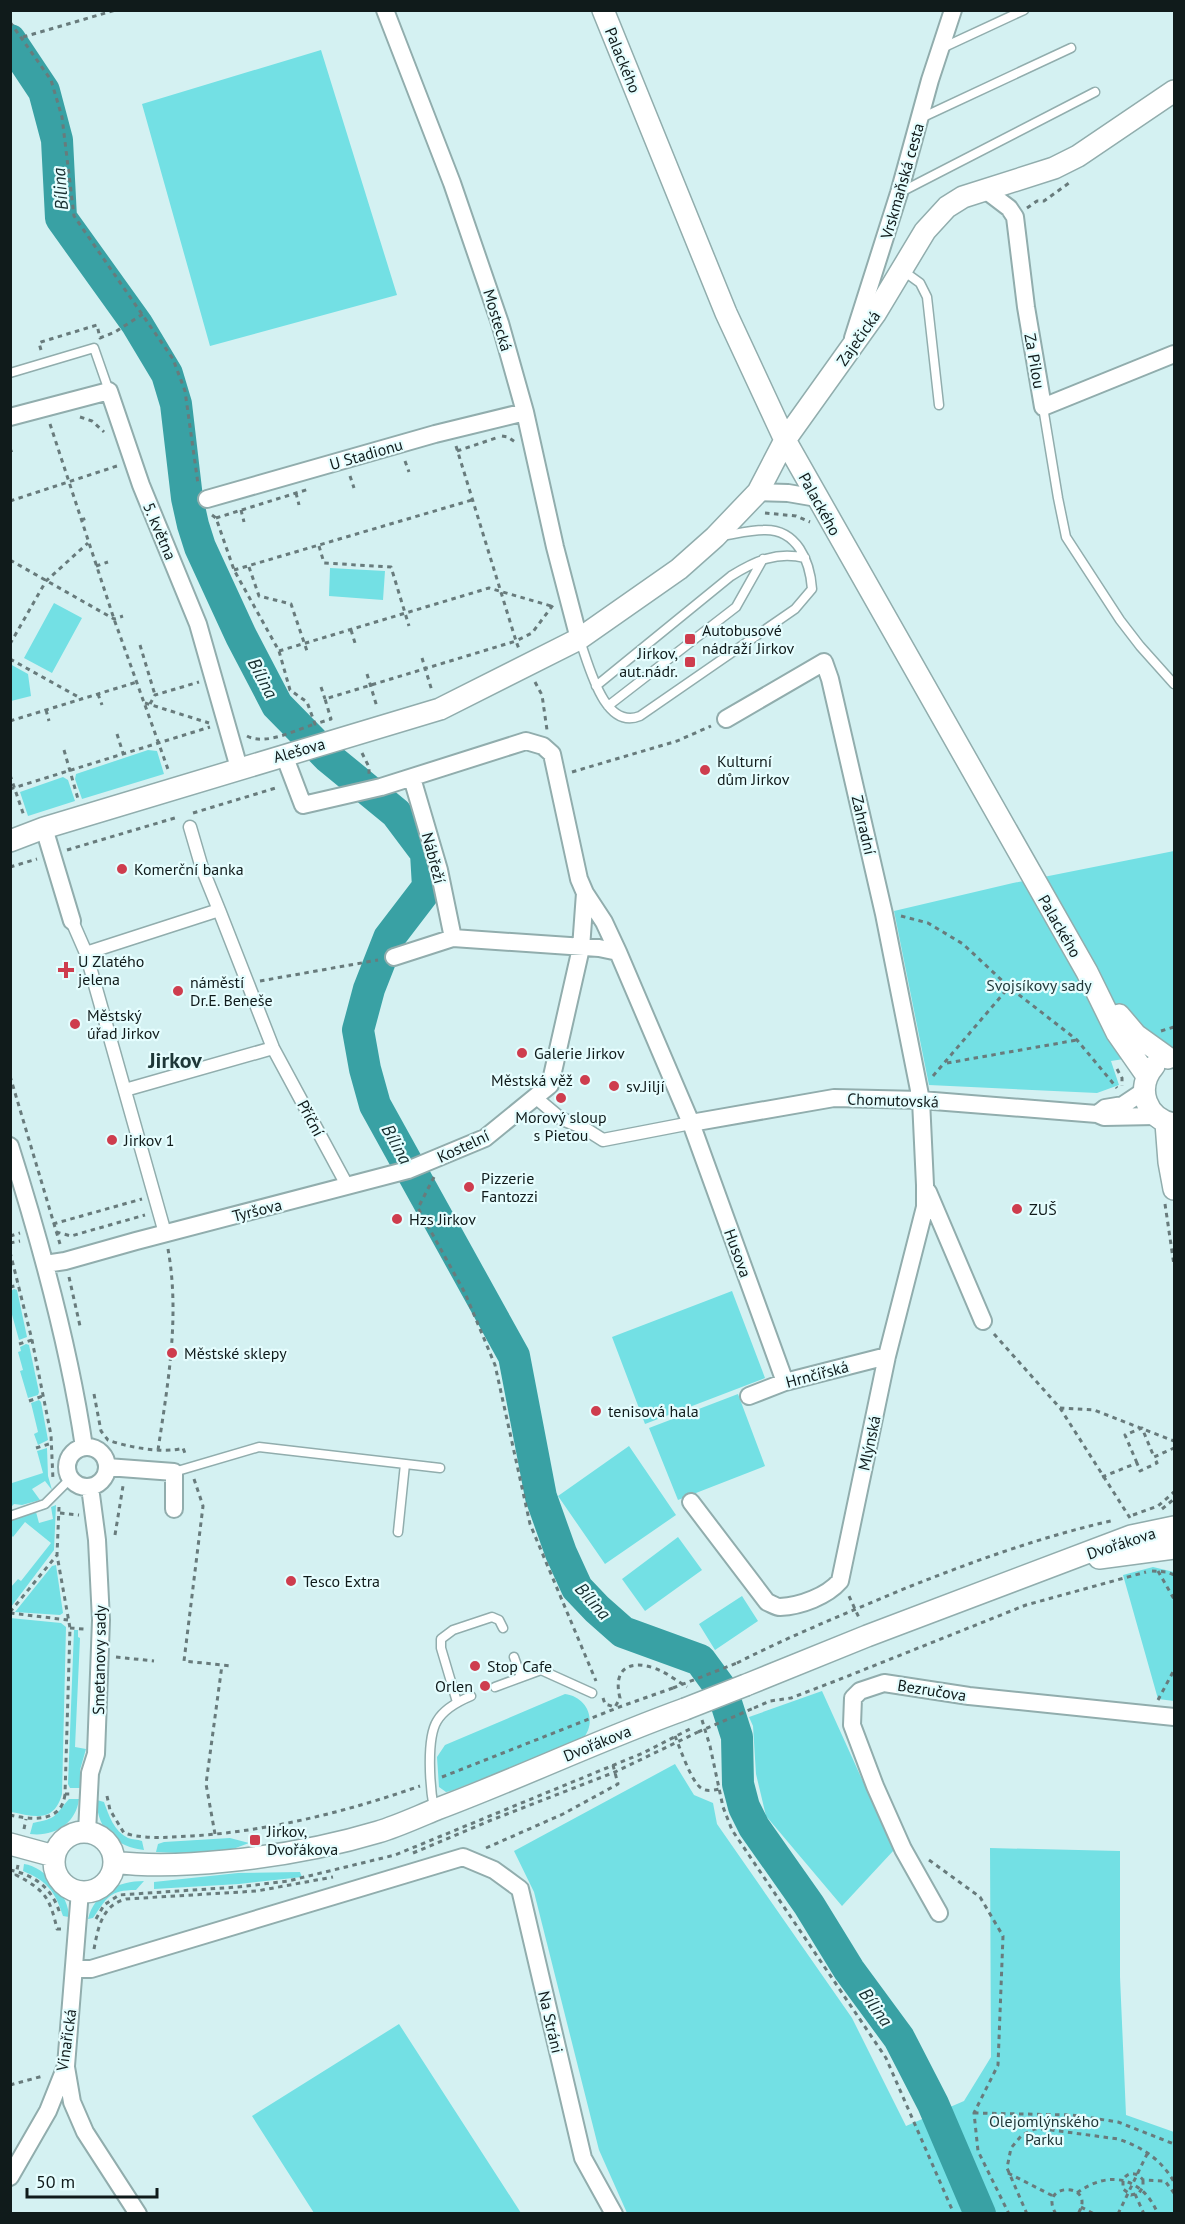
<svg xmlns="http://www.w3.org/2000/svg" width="1185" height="2224" viewBox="0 0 1185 2224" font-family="'PT Sans',sans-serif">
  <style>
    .green { fill: #73e0e4 }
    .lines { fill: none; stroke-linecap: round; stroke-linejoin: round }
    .river { stroke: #39a1a4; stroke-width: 32 }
    .service-casing { stroke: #91adad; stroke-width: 11 }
    .pedestrian-casing { stroke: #91adad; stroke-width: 15 }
    .minor-casing { stroke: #91adad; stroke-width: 20 }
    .tertiary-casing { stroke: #91adad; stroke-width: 24 }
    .path { stroke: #687b7c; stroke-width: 3; stroke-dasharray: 4.5 4.5; stroke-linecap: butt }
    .service { stroke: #fff; stroke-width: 8 }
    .pedestrian { stroke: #fff; stroke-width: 12 }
    .minor { stroke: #fff; stroke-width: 16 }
    .tertiary { stroke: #fff; stroke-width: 21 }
    .tertiary-bridge-casing { stroke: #91adad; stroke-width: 24; stroke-linecap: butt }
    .path-bridge { stroke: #687b7c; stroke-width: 3; stroke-dasharray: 4.5 4.5; stroke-linecap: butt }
    .tertiary-bridge { stroke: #fff; stroke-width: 21 }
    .poi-dot { fill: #ce3d4e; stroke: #e5fdfe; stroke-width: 2 }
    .labels { text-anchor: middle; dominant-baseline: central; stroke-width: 4.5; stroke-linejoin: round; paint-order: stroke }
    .street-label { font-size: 16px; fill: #101b1b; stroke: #e5fdfe }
    .poi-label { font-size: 16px; fill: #101b1b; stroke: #e5fdfe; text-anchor: start }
    .park-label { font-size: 16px; fill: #1f3637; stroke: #e5fdfe }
    .water-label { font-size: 18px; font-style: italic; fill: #172e2f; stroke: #e5fdfe }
    .district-label { font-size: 22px; font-weight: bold; fill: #1e3738; stroke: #e5fdfe }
  </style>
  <rect width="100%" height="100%" fill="#d4f1f2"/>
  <path class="green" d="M321,50L397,295L210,346L142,104Z
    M330,568L385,571L383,600L329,596Z
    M54,603L82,618L52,673L24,658Z
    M10,664L28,674L31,696L11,701Z
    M148,750L157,751L164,774L82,799L75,779L76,774Z
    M63,777L68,780L75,801L28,816L20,792Z
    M1174,851V1051L1111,1061L1119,1085L1097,1093L929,1085L894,911L1013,883Z
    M14,1289L17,1290L27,1337L19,1340L11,1311V1291Z
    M732,1291L765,1378L645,1424L612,1337Z
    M26,1344L29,1345L39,1392L38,1395L28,1398L20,1371L23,1370L18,1352L21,1351L20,1347Z
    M738,1394L765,1466L678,1500L649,1428Z
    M39,1400L41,1402L48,1440L38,1445L34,1434L38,1432L31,1403Z
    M629,1446L676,1515L605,1564L558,1496Z
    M47,1448L48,1476L52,1490L45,1481L32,1489L40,1500L22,1505L14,1504L11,1507V1479L12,1483L43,1473L37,1451Z
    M56,1505L54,1550L11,1607V1587L18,1579L21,1581L51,1543L25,1522L13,1537L11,1535V1520L36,1512L39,1523L53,1519L51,1507Z
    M678,1537L702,1570L645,1611L622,1579Z
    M56,1565L63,1613L60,1615L15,1612L52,1566Z
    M1153,1567L1174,1572V1701L1158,1699L1123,1575Z
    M742,1596L758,1621L715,1650L699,1624Z
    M10,1618L61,1623L66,1627L62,1794C54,1824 33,1816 11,1812Z
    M74,1630H78V1637L80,1638L75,1747L86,1749L80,1770V1788H70L68,1784Z
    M822,1691L894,1850L842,1906L766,1816L756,1774L753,1726L749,1717Z
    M565,1694C588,1697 598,1722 582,1740L451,1791L446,1792L439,1787L437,1757L445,1745Z
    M675,1764L694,1795L713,1803L717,1824L852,2018L906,2126L964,2101L991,2057L990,1848L1120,1851V1977L1126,2115L1174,2132V2213H627L599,2150L534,1892L514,1851Z
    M69,1799H79C76,1824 54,1837 30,1834L33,1823C58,1818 53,1817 69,1799Z
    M97,1800L104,1802C109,1816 114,1831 128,1838C133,1840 137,1839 142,1841L144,1850C117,1847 96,1829 97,1800Z
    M230,1838L249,1843L217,1855L156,1852L158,1844L164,1842Z
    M24,1864C46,1867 69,1896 69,1917L63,1916C55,1891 47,1881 23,1871Z
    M300,1872L302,1877L239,1884L154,1889V1882L238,1873Z
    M144,1881L136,1890C109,1890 107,1898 93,1918L88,1919C95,1892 118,1881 144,1881Z
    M399,2024L521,2213H314L252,2116Z"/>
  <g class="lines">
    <path class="river" d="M10,40L44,91L57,140L61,218L137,324L167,374L176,404L187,498L193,525L200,547L241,636L277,705L329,758L396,813L426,853L428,887L389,938L369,989L358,1030L365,1069L375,1105L514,1356L541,1497L561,1553L577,1588L597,1609L623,1632L700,1660L722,1690L737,1737L738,1784L744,1807L754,1827L809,1905L849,1970L899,2038L933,2104L980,2214"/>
    <defs>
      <path id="service" d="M940,49L1024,10
        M919,119L1071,48
        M901,192L1095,92
        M902,270L920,283L927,297L939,405
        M10,373L94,348L109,391
        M1043,407L1058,498L1066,537L1120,620L1140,646L1174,684
        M580,641C589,665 604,731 640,716L795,609L812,589C810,561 797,529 764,530C750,530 735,534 722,536
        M596,686L731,576C755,561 777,551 805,558
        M608,706L736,607L763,559
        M174,1472L259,1447L440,1468
        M10,1516L45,1504L70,1479
        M398,1532L405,1464
        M514,1657L521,1677
        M495,1687L541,1670L592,1693
        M457,1702L441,1648V1639L453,1630L492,1617L499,1620L503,1628
        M434,1809C430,1788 426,1739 437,1721C444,1709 459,1701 471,1696"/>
      <path id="pedestrian" d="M190,827L202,868L219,910
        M72,921L86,953L165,1233
        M86,953L219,910L273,1048L348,1187
        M125,1090L273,1048
        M535,1097L560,1118L584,1128L603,1140L691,1123"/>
      <path id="minor" d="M385,10L452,183L500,323L525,412L555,547L579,639
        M984,189L1009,208L1015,217L1026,307L1043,407L1174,354
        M853,338L899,193L930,80L953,10
        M10,417L109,391L141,485L198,624L239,768
        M758,492L788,493L817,498
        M207,499L435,434L525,412
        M284,755L303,805L381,787L526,741L543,746L552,754L579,879L585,893L604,922L618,952L691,1123L785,1382
        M44,828L72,921
        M453,938L599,948L618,952
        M394,957L453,938L439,870L412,778
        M1100,1112L1105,1108L1123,1105L1144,1091
        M691,1123L834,1098L921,1100L1097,1114L1104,1117L1155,1116
        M10,1146C41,1244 69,1345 84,1447
        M928,1192L983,1321
        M45,1264L65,1261L136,1241L408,1170L485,1138L550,1085L581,948L585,893
        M749,1396L785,1382L887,1356
        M67 1467a20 20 0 1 1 40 0a20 20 0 1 1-40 0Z
        M107,1467L174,1472V1509
        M691,1502L767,1602C772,1604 776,1607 780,1607C801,1606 827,1596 840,1581L887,1356L925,1207V1185L921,1100L884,914L830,679L824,662L726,719
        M87,1832L90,1773L96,1754L101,1620L97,1540L90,1487
        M939,1913L903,1849L875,1786L852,1725L853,1698L860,1691L884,1683L969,1696L1174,1717
        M74,1969H91L463,1857L494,1870L520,1889L583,2158L614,2214
        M66,2067L72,2102L85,2132L138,2214
        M10,2177L48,2111L66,2066L80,1891"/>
      <path id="tertiary" d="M603,10L726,313L785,440L1087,972L1117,1033L1147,1076
        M10,841L44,828L440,709L579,639L679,569L715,537L758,492L785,440L875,314L925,231L947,207L963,197L1054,168L1078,156L1174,91
        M1119,1015L1136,1035L1168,1058
        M1154,1066C1135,1088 1146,1119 1174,1124
        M1166,1123L1169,1162L1174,1189
        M1099,1558L1174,1548
        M746,1685L867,1636L1131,1536L1174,1527
        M54 1862a30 30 0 1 1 60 0a30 30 0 1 1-60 0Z
        M10,1844L54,1856
        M114,1862C152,1867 188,1865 226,1861C278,1856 328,1847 378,1832C398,1826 417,1817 437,1809C520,1778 601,1739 685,1709"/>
    </defs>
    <use href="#service" class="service-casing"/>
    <use href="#pedestrian" class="pedestrian-casing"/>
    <use href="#minor" class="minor-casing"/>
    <use href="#tertiary" class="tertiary-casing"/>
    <path class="path" d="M10,22L51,80L62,117L74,216L173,359L185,391L198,484
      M23,37L116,10
      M1027,208L1037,201H1044L1069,183
      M41,350L39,343L41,342L97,325L100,338L115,332L143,314
      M80,417L92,421L104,432
      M50,424L114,619L169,772
      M502,436L508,437L515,442
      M456,446L516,641L532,633L553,605
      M10,448L13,456
      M457,451L496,438
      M405,461L409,472
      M350,476L354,488
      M296,493L299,505
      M10,501L117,466
      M241,510L244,522
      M765,513L796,516L810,522
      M212,515L216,518L234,570L279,651L290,690L307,702L315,724L331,719L325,699L516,641L519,649
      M216,518L309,489
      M81,520L87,518
      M319,546L324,563L391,567L409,626
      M10,560L114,619L123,616
      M96,566L108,562
      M249,567L259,596L291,604L307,651
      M234,570L472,500
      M351,630L355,643
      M10,644L46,581L88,543
      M140,645L155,695
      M279,651L489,588L551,606
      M422,658L432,691
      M10,659L82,699
      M367,674L377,707
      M535,682L542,695L547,730
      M321,687L325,699
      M98,694L102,705
      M145,703L209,723
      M150,704L155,695L199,682
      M46,710L49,721
      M10,721L137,682
      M117,734L123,753
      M247,736C266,746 295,730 315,724
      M64,750L78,799
      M362,753L369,767V775
      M572,772L677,741L711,726
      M10,775L24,816
      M10,789L210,727
      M193,813L279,787
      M67,850L178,817
      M10,867L37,859
      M901,916L928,923L963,944L1009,987L1077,1040L1117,1088
      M260,981L378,960
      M1161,1031L1174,1027
      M947,1063L1077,1040
      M1117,1069L1122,1078V1086
      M10,1076L60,1244
      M933,1076L1009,987
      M434,1177L418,1208L465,1293L495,1365L530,1524L596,1681
      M1165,1204L1174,1265
      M53,1224L142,1199
      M56,1232L71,1236L145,1215
      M10,1236L20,1233
      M10,1243L20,1241
      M10,1252L32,1340L51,1435L53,1480
      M69,1277L80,1326
      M10,1287L19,1285
      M994,1334L1060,1408L1094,1410L1174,1441
      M19,1344L32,1340
      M94,1394L101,1431L108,1440C127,1447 164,1454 183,1448L186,1456
      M29,1401L43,1396
      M1060,1408L1130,1518
      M36,1448L52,1443
      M158,1450C168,1383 180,1316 168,1249
      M1137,1463L1125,1435L1142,1428L1154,1457
      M1102,1477L1137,1463L1140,1471L1157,1463L1154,1457L1174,1448
      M194,1479L203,1506L184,1661L232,1666
      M59,1507L57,1555L70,1628L65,1794H73
      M1162,1509L1174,1499
      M60,1513L79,1515
      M1133,1515L1158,1506L1174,1492
      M115,1535L123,1486
      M1152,1571L1167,1572L1174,1575
      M1158,1571L1174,1599
      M849,1596L860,1620
      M10,1612L57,1555
      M10,1613L68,1620
      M70,1628L84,1629
      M116,1657L154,1661
      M737,1663C792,1635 849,1612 906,1588C974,1561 1043,1536 1115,1520
      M603,1698L605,1704L615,1707L620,1698C613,1671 627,1659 654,1668C666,1672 677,1681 687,1687
      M1158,1700L1174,1670
      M754,1708L770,1701L791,1698L838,1680L1026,1605L1146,1572
      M702,1720L710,1746L723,1807L732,1830L886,2058L954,2214
      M675,1736C680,1748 691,1781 701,1788C706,1792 714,1790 720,1789
      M442,1777L622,1706L673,1688
      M107,1796L110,1810L124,1833C146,1840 168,1837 192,1836C269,1831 346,1812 420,1786
      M10,1815C32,1820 62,1823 65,1794
      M24,1829L26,1819
      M215,1834L206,1784L222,1665
      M486,1848L563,1814L618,1784L613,1765
      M413,1853L489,1821L615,1772L698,1732
      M929,1860L980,1897L1003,1936L998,2065L974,2113L978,2151L1009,2214
      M18,1865L16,1875C45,1890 50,1898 57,1929H61
      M10,1870C35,1875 53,1889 60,1914
      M96,1919L104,1905L119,1895L238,1887L288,1881L395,1855L643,1753L690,1729
      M94,1949C98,1928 102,1905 126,1899L257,1891L333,1877
      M10,2085L43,2076
      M974,2113L1072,2115L1118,2122L1174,2144
      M1008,2173L1053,2196
      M1143,2180V2187L1139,2193L1131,2195L1123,2189V2180C1128,2171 1137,2172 1143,2180L1165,2181L1174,2193
      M1077,2193C1108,2170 1142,2176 1158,2214
      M1135,2194L1144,2214
      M1081,2207L1094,2214
      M1027,2214L1007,2168L1011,2148L1022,2135L1035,2129H1044L1118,2139C1142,2147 1161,2159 1174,2182
      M1056,2214C1036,2182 1098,2181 1078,2214
      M1118,2214L1148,2152"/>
    <use href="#service" class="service"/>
    <use href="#pedestrian" class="pedestrian"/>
    <use href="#minor" class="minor"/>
    <use href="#tertiary" class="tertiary"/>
    <defs>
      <path id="tertiary-bridge" d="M685,1709L746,1685"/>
    </defs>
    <use href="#tertiary-bridge" class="tertiary-bridge-casing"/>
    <path class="path-bridge" d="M673,1688L737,1663
      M698,1732L754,1708"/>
    <use href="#tertiary-bridge" class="tertiary-bridge"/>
  </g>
  <g class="poi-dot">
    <rect x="684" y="633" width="12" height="12" rx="3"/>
    <rect x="684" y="656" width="12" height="12" rx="3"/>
    <circle cx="705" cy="770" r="6"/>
    <circle cx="122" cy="869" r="6"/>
    <path d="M63 961h6v6h6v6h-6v6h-6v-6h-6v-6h6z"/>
    <circle cx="178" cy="991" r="6"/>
    <circle cx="75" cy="1024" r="6"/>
    <circle cx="522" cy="1053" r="6"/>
    <circle cx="585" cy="1080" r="6"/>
    <circle cx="614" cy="1086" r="6"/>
    <circle cx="561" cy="1098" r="6"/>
    <circle cx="112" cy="1140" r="6"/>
    <circle cx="469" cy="1187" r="6"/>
    <circle cx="1017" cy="1209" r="6"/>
    <circle cx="397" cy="1219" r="6"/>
    <circle cx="172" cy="1353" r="6"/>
    <circle cx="596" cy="1411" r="6"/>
    <circle cx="291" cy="1581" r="6"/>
    <circle cx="475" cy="1666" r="6"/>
    <circle cx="485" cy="1686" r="6"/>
    <rect x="249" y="1834" width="12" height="12" rx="3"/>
  </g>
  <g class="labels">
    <g class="street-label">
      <text transform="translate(623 60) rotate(68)">Palackého</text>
      <text transform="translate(902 181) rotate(-74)">Vrskmaňská cesta</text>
      <text transform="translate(498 320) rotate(73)">Mostecká</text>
      <text transform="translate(858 338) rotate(-55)">Zaječická</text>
      <text transform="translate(1035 361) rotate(80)">Za Pilou</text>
      <text transform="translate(366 454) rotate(-16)">U Stadionu</text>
      <text transform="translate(820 504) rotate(61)">Palackého</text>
      <text transform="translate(160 531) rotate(67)">5. května</text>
      <text transform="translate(299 750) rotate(-16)">Alešova</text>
      <text transform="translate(864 825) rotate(77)">Zahradní</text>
      <text transform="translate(434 858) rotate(75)">Nábřeží</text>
      <text transform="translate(1060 926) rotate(60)">Palackého</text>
      <text transform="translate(893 1100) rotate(2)">Chomutovská</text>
      <text transform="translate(311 1118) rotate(62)">Příční</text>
      <text transform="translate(463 1146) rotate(-25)">Kostelní</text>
      <text transform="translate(257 1210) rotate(-14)">Tyršova</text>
      <text transform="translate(738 1253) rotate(70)">Husova</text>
      <text transform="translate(817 1374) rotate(-15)">Hrnčířská</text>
      <text transform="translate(869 1443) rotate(-78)">Mlýnská</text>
      <text transform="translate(1121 1543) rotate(-18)">Dvořákova</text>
      <text transform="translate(99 1660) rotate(-89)">Smetanovy sady</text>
      <text transform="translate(932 1690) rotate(9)">Bezručova</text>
      <text transform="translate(597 1743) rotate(-22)">Dvořákova</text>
      <text transform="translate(551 2022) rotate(77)">Na Stráni</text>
      <text transform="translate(66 2040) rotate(-82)">Vinařická</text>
    </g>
    <g class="poi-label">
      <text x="702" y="630">Autobusové<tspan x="702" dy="18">nádraží Jirkov</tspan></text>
      <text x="678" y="653" text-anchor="end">Jirkov,<tspan x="678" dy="18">aut.nádr.</tspan></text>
      <text x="717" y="761">Kulturní<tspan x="717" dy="18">dům Jirkov</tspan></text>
      <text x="134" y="869">Komerční banka</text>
      <text x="78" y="961">U Zlatého<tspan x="78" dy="18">jelena</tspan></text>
      <text x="190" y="982">náměstí<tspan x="190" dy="18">Dr.E. Beneše</tspan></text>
      <text x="87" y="1015">Městský<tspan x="87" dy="18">úřad Jirkov</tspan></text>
      <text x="534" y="1053">Galerie Jirkov</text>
      <text x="573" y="1080" text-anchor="end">Městská věž</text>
      <text x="626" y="1086">sv.Jiljí</text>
      <text x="561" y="1117" text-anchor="middle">Morový sloup<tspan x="561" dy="18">s Pietou</tspan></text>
      <text x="124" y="1140">Jirkov 1</text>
      <text x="481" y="1178">Pizzerie<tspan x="481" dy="18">Fantozzi</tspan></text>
      <text x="1029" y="1209">ZUŠ</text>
      <text x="409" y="1219">Hzs Jirkov</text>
      <text x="184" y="1353">Městské sklepy</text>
      <text x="608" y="1411">tenisová hala</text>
      <text x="303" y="1581">Tesco Extra</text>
      <text x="487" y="1666">Stop Cafe</text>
      <text x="473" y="1686" text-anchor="end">Orlen</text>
      <text x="267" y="1831">Jirkov,<tspan x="267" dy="18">Dvořákova</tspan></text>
    </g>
    <g class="park-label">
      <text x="1039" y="985">Svojsíkovy sady</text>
      <text x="1044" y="2121">Olejomlýnského<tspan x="1044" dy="18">Parku</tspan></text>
    </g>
    <g class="water-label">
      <text transform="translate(60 189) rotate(-94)">Bílina</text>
      <text transform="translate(263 678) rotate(62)">Bílina</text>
      <text transform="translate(397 1144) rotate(61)">Bílina</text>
      <text transform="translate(593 1601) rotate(48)">Bílina</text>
      <text transform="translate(876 2007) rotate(54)">Bílina</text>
    </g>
    <g class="district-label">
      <text x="175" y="1060">Jirkov</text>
    </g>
  </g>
  <rect width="1185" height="2224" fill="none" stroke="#101b1b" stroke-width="24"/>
  <path d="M27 2188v9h130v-9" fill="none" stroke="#101b1b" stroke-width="3"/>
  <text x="36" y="2188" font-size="18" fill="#101b1b" stroke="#e5fdfe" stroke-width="4.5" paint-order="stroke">50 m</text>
</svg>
